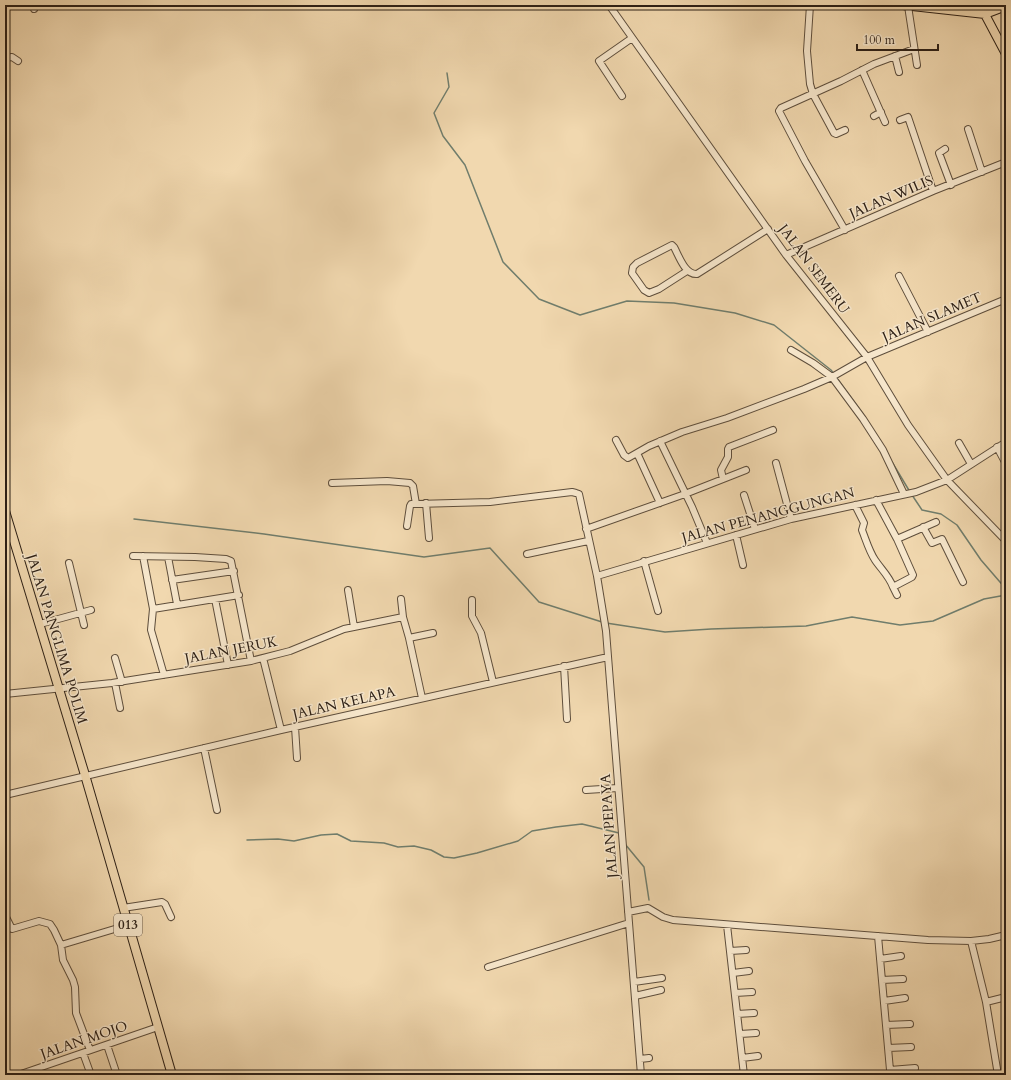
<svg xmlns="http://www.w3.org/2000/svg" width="1011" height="1080" viewBox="0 0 1011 1080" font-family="Cardo,serif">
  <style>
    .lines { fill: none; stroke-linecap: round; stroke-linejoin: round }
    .stream { stroke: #707d6c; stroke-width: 1.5 }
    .minor-casing { stroke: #5e4e3c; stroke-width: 8 }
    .major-casing { stroke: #2d2016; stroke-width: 10 }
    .minor { stroke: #f6e6cb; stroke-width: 6 }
    .major { stroke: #f1d8af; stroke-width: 8 }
    .labels { text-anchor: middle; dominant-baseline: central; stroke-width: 3; stroke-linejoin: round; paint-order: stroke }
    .shield { fill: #f6e6cb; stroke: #695b4c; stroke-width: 1 }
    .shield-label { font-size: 13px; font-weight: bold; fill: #2d2016 }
    .street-label { font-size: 14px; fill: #2d2016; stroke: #f6e6cb }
  </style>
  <rect width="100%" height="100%" fill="#f1d8af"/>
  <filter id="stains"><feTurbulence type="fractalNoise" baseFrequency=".005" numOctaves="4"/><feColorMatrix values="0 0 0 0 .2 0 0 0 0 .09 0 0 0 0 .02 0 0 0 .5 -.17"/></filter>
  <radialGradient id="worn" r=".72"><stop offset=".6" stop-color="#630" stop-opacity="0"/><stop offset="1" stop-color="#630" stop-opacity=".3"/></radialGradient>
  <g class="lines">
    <path class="stream" d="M447,73L449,87L434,113L443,136L465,165L503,262L539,299L580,315L627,301L674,303L735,313L774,325L831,370L834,374
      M836,377L863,414
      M892,462L910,492
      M912,495L922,510L941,514L957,525L981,560L1006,589
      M134,519L264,534L424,557L490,548L539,602L602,622
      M606,623L665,632L711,629L806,626L852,617L900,625L933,621L984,599L1006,595
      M247,840L278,839L294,841L321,835L337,834L351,841L384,843L398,847L414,846L431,850L444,857L454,858L477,853L518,841L532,831L556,827L582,824L619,833
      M625,844L644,867L649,900"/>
    <defs>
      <path id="minor" d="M33,5L34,9
        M609,5L786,255L867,357L908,425L947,480L1006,541
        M810,5L807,51L810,84L813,94L834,133L836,134L845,130
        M908,6L917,65
        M895,56L899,72
        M5,58L12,57L18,61
        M862,70L885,122
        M622,96L599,61L632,38
        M874,116L881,112
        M900,120L908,117L933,191
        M968,129L982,172
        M945,149L939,153L951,185
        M845,230L805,161L779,111L781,108L841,81L874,64L914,49
        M786,255L933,191L1006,162
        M687,271L659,289L649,293L644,290L632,273L633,267L637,263L672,245L674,247C679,256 685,275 697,274L768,229
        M899,276L928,332
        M791,350L813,363L832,377L863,419L883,450L904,494
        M616,440L624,455L628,458L649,446L682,432L727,418L804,389L832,377L867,357L1006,299
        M660,441L692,507L707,543
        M959,443L971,464
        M997,447L1006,464
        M637,453L660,503
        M776,463L791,519
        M723,479L721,470L728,457V449L729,447L773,430
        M332,483L387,481L410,483L413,486L416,504L490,502L572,492L576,493L579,494L597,576L606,631L641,1075
        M744,495L755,529
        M876,500L897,539L936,522
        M426,503L429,538
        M855,505L864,523L862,530C866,540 869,551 875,560C881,569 889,576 893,587
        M407,526L410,506L411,504H416
        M923,527L932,543L942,539L963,582
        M586,529L685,494L746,470
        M736,535L743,565
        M897,539L913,575L912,577L893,587L897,595
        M527,554L588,541
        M133,556L195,557L226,559L231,561L251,661
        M143,556L153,609
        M168,557L177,604
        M644,561L658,611
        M69,563L84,625
        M597,576L791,519L916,492L947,480L1006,442
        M172,580L234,571
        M348,590L354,627
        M215,599L228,665
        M401,599L403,617L409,638L422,698
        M472,600V616L481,633L493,682
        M40,624L91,610
        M409,638L433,633
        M115,658L122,682
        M263,658L281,730
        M564,666L567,719
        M164,675L151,630L153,609L239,595
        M115,683L120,708
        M5,694L112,683L251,661L290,651L344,629L403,617
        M295,727L297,758
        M204,748L217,810
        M586,790L618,788
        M5,795L281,730L608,657
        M123,908L162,902L165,904L171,917
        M628,912L648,908L663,917L673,920L928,940L971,941L986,1002L998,1075
        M5,915L12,929L39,921L50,924L54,930L61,945L63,960L73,980L75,987L76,1013L90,1050
        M727,925L744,1075
        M878,936L890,1070L915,1068
        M971,941L989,939L1006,935
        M61,945L128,925
        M730,951L746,950
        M880,959L901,956
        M488,967L629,923
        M733,973L749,971
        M882,980L903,979
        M634,982L662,978
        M735,993L752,992
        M635,996L661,990
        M884,1001L905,998
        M986,1002L1006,997
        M737,1014L754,1013
        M886,1025L910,1024
        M740,1034L756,1033
        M107,1045L117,1075
        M888,1048L911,1047
        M83,1053L91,1075
        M742,1058L758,1056
        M640,1059L649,1058
        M18,1075L158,1027
        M755,1075L761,1074"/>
      <path id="major" d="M903,5L985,14L1006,6
        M980,5L1006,54
        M5,511L85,775L172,1075"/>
    </defs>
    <use href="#minor" class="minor-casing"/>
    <use href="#major" class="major-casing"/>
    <use href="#minor" class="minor"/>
    <use href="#major" class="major"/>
  </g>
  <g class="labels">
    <rect class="shield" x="114" y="914" width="28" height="22" rx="3"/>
    <g class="shield-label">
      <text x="128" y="925">013</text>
    </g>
    <g class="street-label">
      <text transform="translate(891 197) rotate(-23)">JALAN WILIS</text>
      <text transform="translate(814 269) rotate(53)">JALAN SEMERU</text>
      <text transform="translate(932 317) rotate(-23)">JALAN SLAMET</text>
      <text transform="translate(768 515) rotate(-15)">JALAN PENANGGUNGAN</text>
      <text transform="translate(57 639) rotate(73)">JALAN PANGLIMA POLIM</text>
      <text transform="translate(231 650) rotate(-11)">JALAN JERUK</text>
      <text transform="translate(344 703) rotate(-13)">JALAN KELAPA</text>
      <text transform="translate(609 826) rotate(-94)">JALAN PEPAYA</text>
      <text transform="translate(84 1040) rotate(-19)">JALAN MOJO</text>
    </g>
  </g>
  <rect width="1011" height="1080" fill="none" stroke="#f1d8af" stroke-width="20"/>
  <rect x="6" y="6" width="999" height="1068" fill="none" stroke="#2d2016" stroke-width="2"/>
  <rect x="10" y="10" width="991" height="1060" fill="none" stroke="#2d2016"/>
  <path d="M857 44v6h81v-6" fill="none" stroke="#2d2016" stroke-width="2"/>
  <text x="863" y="44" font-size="12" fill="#2d2016" stroke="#f6e6cb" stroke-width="3" paint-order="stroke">100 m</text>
  <rect width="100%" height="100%" filter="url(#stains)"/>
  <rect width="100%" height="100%" fill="url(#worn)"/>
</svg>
